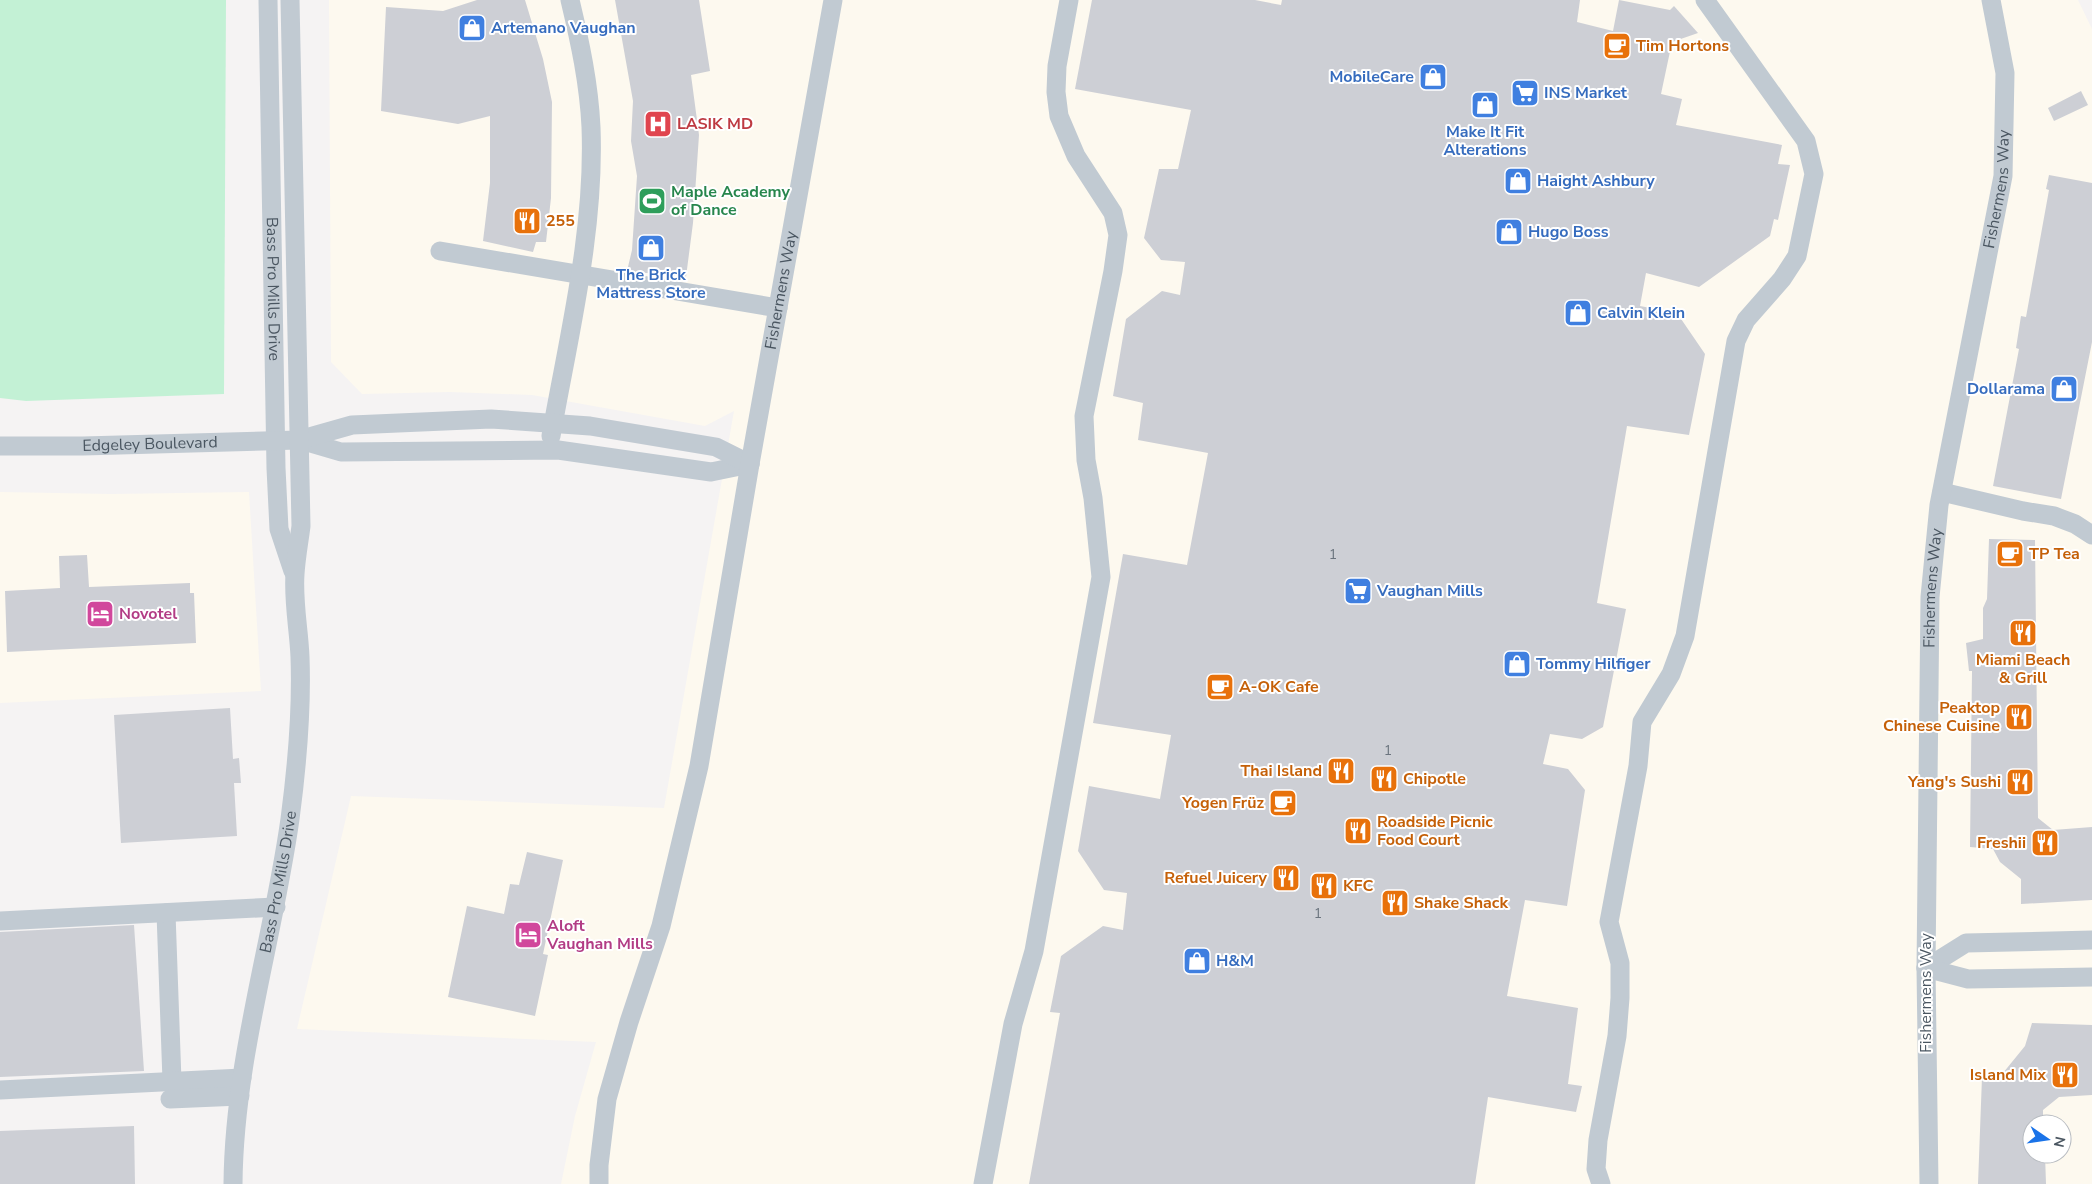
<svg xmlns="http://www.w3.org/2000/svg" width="2092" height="1184" viewBox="0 0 2092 1184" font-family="'Nunito Sans',sans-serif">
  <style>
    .commercial { fill: #fdf9ef; fill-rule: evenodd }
    .green { fill: #c3f1d5 }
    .building { fill: #cdcfd5 }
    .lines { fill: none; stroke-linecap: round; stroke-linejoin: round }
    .minor { stroke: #c1cad2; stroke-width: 19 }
    .labels { text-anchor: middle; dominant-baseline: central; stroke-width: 4; stroke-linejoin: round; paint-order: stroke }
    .number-label { font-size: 14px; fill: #6b747e }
    .shop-label { font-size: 16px; font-weight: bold; fill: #366cbe; stroke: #fff; text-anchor: start }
    .food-label { font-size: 16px; font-weight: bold; fill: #c56008; stroke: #fff; text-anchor: start }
    .health-label { font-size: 16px; font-weight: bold; fill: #be3a42; stroke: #fff; text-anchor: start }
    .street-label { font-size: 16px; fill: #4a5661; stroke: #fff }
    .leisure-label { font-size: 16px; font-weight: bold; fill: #27864d; stroke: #fff; text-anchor: start }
    .hotel-label { font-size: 16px; font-weight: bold; fill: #b23c85; stroke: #fff; text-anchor: start }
  </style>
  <rect width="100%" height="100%" fill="#f5f3f3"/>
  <path class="commercial" d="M329,0H2078L2092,29V1184H561L575,1116L596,1042L297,1029L351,796L664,808L734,411L705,426L532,395L450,392L362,394L331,362ZM2032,1124H2062V1154H2032Z
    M0,492L111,494L249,492L261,691L0,703Z"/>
  <path class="green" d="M0,0H226L224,394L26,401L0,398Z"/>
  <path class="building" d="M477,0H525L543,59L552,102L551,198L546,242H536L533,252L483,241L490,183V116L458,124L381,111L386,7L443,11Z
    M615,0H699L710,71L691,75L699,135L693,223L686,277L627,271L632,250L637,176L631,141L633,101Z
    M1092,0H1255L1281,5L1282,0H1580L1577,22L1613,31L1619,0L1670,10L1674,6L1698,33L1672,42L1661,94L1682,99L1676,125L1782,145L1778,164L1790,165L1778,220L1774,219L1770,236L1699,287L1646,273L1640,306L1677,313L1705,354L1689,435L1627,426L1597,603L1626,609L1603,727L1582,739L1550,734L1543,764L1568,769L1585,790L1567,906L1525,900L1507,996L1578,1008L1568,1084L1582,1086L1576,1112L1488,1097L1475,1184H1029L1060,1013L1050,1012L1061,956L1103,926L1123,930L1127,893L1104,890L1078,851L1089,786L1160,799L1171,735L1093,723L1123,554L1187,565L1208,453L1138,440L1143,403L1113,396L1126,319L1162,291L1180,295L1185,262L1161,260L1144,238L1159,169H1178L1191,110L1075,89Z
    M2081,91L2088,105L2054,121L2048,108Z
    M2049,175L2092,183V342L2061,499L1993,486L2019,349L2016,348L2021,316L2026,317L2049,190L2046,189Z
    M1989,539L2035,540L2038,818L2053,830L2092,827V900L2021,904V879L2000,862L1993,849L1970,847L1972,671H1969L1966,643L1983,639V608L1987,599Z
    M87,555L89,587L190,583V593H194L196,643L7,652L5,591L60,588L59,556Z
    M230,708L233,759L239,758L241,783H234L237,836L121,843L114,715Z
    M527,852L563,860L543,954L548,955L535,1016L448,997L467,906L504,914L510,884L519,885Z
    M134,925L144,1071L0,1077V932Z
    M2032,1023L2092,1025V1095L2059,1097L2043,1110V1124H2032V1154H2045L2046,1184H1978L1982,1077L2003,1073L2025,1046Z
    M134,1126L135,1184H0V1131Z"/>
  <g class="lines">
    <g class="minor">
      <path id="s1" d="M268,0L276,468L279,529L293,571"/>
      <path d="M440,251L778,308"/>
      <path d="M551,436C569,334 595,231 591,127C589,84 580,42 570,0"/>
      <path d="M300,440L341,452L558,450L711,472L750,464"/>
      <path id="s2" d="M0,446H83L299,440L352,425L491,419L590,426L716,447L750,464"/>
      <path d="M1942,492L2023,511L2054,516L2075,524L2092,535"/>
      <path d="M166,913L172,1081"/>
      <path d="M0,921L276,907"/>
      <path d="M1926,968L1966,943L2092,940"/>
      <path d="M1926,968L1968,979L2092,977"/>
      <path d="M0,1090L242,1078"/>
      <path d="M170,1099L240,1096"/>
      <path id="s3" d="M233,1184C234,1060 273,941 290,819C297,766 302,711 300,657C299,630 293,602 295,574C296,558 299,542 301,526L290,0"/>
      <path id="s4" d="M599,1184V1165L607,1099L629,1022L661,926L699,766L750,464L833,0"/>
      <path d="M983,1184L1013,1024L1034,951L1101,577L1093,498L1086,460L1084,416L1113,271L1118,235L1113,213L1076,156L1059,116L1056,92L1057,66L1069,0"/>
      <path d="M1601,1184L1596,1169L1598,1140L1617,1036L1620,998V963L1609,922L1638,766L1642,722L1671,674L1685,636L1736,341L1746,320L1782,279L1797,256L1814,174L1806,141L1705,0"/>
      <path id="s5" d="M1929,1184L1926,968L1930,597L1939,505L2003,176L2005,73L1991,0"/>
    </g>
  </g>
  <defs>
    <symbol id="shop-square" viewBox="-11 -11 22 22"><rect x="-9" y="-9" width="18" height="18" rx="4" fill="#3f7fe0" stroke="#fff"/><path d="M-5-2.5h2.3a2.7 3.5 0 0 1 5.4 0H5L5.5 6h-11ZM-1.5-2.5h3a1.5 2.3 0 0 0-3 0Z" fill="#fff"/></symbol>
    <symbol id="cafe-square" viewBox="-11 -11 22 22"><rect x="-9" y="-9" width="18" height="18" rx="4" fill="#e8710a" stroke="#fff"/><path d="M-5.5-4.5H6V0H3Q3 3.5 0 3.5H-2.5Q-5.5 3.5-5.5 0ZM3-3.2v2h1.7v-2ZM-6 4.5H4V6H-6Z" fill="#fff"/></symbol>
    <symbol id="supermarket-square" viewBox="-11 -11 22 22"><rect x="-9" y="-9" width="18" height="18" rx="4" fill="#3f7fe0" stroke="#fff"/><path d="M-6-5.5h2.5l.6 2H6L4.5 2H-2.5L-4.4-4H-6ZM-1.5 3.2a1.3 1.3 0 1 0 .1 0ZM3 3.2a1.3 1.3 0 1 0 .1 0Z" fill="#fff"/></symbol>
    <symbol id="hospital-square" viewBox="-11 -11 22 22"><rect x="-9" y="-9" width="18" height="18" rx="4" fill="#e0444e" stroke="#fff"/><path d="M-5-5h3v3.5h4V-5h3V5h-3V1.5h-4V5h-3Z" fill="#fff"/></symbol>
    <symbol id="stadium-square" viewBox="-11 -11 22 22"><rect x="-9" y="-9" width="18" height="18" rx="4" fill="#2e9e5b" stroke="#fff"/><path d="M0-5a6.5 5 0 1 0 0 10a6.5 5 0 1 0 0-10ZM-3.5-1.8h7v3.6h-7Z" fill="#fff"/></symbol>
    <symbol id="restaurant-square" viewBox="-11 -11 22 22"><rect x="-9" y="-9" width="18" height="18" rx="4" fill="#e8710a" stroke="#fff"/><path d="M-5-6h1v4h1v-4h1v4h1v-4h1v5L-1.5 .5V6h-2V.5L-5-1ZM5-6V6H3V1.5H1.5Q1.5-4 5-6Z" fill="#fff"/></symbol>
    <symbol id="hotel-square" viewBox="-11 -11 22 22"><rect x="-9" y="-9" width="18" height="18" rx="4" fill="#d1479c" stroke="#fff"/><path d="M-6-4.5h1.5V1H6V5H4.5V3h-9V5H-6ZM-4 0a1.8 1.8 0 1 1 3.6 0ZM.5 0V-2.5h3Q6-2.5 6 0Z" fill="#fff"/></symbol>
  </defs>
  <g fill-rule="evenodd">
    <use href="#shop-square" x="456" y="12" width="32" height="32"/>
    <use href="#cafe-square" x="1601" y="30" width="32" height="32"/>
    <use href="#shop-square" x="1417" y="61" width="32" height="32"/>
    <use href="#supermarket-square" x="1509" y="77" width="32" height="32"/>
    <use href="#shop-square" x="1469" y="89" width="32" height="32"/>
    <use href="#hospital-square" x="642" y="108" width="32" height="32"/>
    <use href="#shop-square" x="1502" y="165" width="32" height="32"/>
    <use href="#stadium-square" x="636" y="185" width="32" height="32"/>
    <use href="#restaurant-square" x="511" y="205" width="32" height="32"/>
    <use href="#shop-square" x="1493" y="216" width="32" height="32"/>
    <use href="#shop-square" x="635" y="232" width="32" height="32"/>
    <use href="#shop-square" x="1562" y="297" width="32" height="32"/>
    <use href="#shop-square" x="2048" y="373" width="32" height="32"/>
    <use href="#cafe-square" x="1994" y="538" width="32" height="32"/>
    <use href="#supermarket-square" x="1342" y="575" width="32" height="32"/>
    <use href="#hotel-square" x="84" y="598" width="32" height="32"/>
    <use href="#restaurant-square" x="2007" y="617" width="32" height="32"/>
    <use href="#shop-square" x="1501" y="648" width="32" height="32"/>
    <use href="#cafe-square" x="1204" y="671" width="32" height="32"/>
    <use href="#restaurant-square" x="2003" y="701" width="32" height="32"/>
    <use href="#restaurant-square" x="1325" y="755" width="32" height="32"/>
    <use href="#restaurant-square" x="1368" y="763" width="32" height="32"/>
    <use href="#restaurant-square" x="2004" y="766" width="32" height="32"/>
    <use href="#cafe-square" x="1267" y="787" width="32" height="32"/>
    <use href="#restaurant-square" x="1342" y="815" width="32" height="32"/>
    <use href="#restaurant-square" x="2029" y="827" width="32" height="32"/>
    <use href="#restaurant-square" x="1270" y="862" width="32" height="32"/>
    <use href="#restaurant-square" x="1308" y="870" width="32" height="32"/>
    <use href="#restaurant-square" x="1379" y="887" width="32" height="32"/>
    <use href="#hotel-square" x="512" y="919" width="32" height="32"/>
    <use href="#shop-square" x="1181" y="945" width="32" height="32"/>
    <use href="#restaurant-square" x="2049" y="1059" width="32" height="32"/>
  </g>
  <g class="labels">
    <g class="number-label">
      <text x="1333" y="554">1</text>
      <text x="1388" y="750">1</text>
      <text x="1318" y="913">1</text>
    </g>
    <g class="shop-label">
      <text x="491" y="28">Artemano Vaughan</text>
      <text x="1414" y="77" text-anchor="end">MobileCare</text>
      <text x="1544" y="93">INS Market</text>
      <text x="1485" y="132" text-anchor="middle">Make It Fit<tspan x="1485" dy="18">Alterations</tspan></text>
      <text x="1537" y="181">Haight Ashbury</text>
      <text x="1528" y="232">Hugo Boss</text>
      <text x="651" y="275" text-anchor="middle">The Brick<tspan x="651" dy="18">Mattress Store</tspan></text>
      <text x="1597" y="313">Calvin Klein</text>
      <text x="2045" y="389" text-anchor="end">Dollarama</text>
      <text x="1377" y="591">Vaughan Mills</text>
      <text x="1536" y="664">Tommy Hilfiger</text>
      <text x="1216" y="961">H&amp;M</text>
    </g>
    <g class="food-label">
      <text x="1636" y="46">Tim Hortons</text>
      <text x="546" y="221">255</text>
      <text x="2029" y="554">TP Tea</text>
      <text x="2023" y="660" text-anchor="middle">Miami Beach<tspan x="2023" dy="18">&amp; Grill</tspan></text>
      <text x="1239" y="687">A-OK Cafe</text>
      <text x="2000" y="708" text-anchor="end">Peaktop<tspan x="2000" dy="18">Chinese Cuisine</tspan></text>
      <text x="1322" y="771" text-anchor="end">Thai Island</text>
      <text x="1403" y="779">Chipotle</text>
      <text x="2001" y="782" text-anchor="end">Yang's Sushi</text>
      <text x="1264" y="803" text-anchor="end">Yogen Früz</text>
      <text x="1377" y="822">Roadside Picnic<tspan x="1377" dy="18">Food Court</tspan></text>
      <text x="2026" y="843" text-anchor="end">Freshii</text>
      <text x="1267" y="878" text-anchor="end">Refuel Juicery</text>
      <text x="1343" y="886">KFC</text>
      <text x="1414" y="903">Shake Shack</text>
      <text x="2046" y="1075" text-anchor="end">Island Mix</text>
    </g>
    <g class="health-label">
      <text x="677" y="124">LASIK MD</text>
    </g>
    <g class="street-label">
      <text stroke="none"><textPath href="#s5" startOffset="1001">Fishermens Way</textPath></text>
      <text stroke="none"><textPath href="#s1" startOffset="289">Bass Pro Mills Drive</textPath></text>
      <text stroke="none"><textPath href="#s4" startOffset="914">Fishermens Way</textPath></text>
      <text stroke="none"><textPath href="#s2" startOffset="150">Edgeley Boulevard</textPath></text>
      <text stroke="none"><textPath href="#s5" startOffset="596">Fishermens Way</textPath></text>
      <text stroke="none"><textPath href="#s3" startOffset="306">Bass Pro Mills Drive</textPath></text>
      <text transform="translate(1926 993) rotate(-90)">Fishermens Way</text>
    </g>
    <g class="leisure-label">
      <text x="671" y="192">Maple Academy<tspan x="671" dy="18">of Dance</tspan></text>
    </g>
    <g class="hotel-label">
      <text x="119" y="614">Novotel</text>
      <text x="547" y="926">Aloft<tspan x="547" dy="18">Vaughan Mills</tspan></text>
    </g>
  </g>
  <g transform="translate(2047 1139) rotate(103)"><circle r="24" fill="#ffffff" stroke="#b7bbc0"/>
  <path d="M0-4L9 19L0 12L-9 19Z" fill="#1a73e8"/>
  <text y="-8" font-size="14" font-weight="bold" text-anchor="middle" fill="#4a5661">N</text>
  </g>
</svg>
